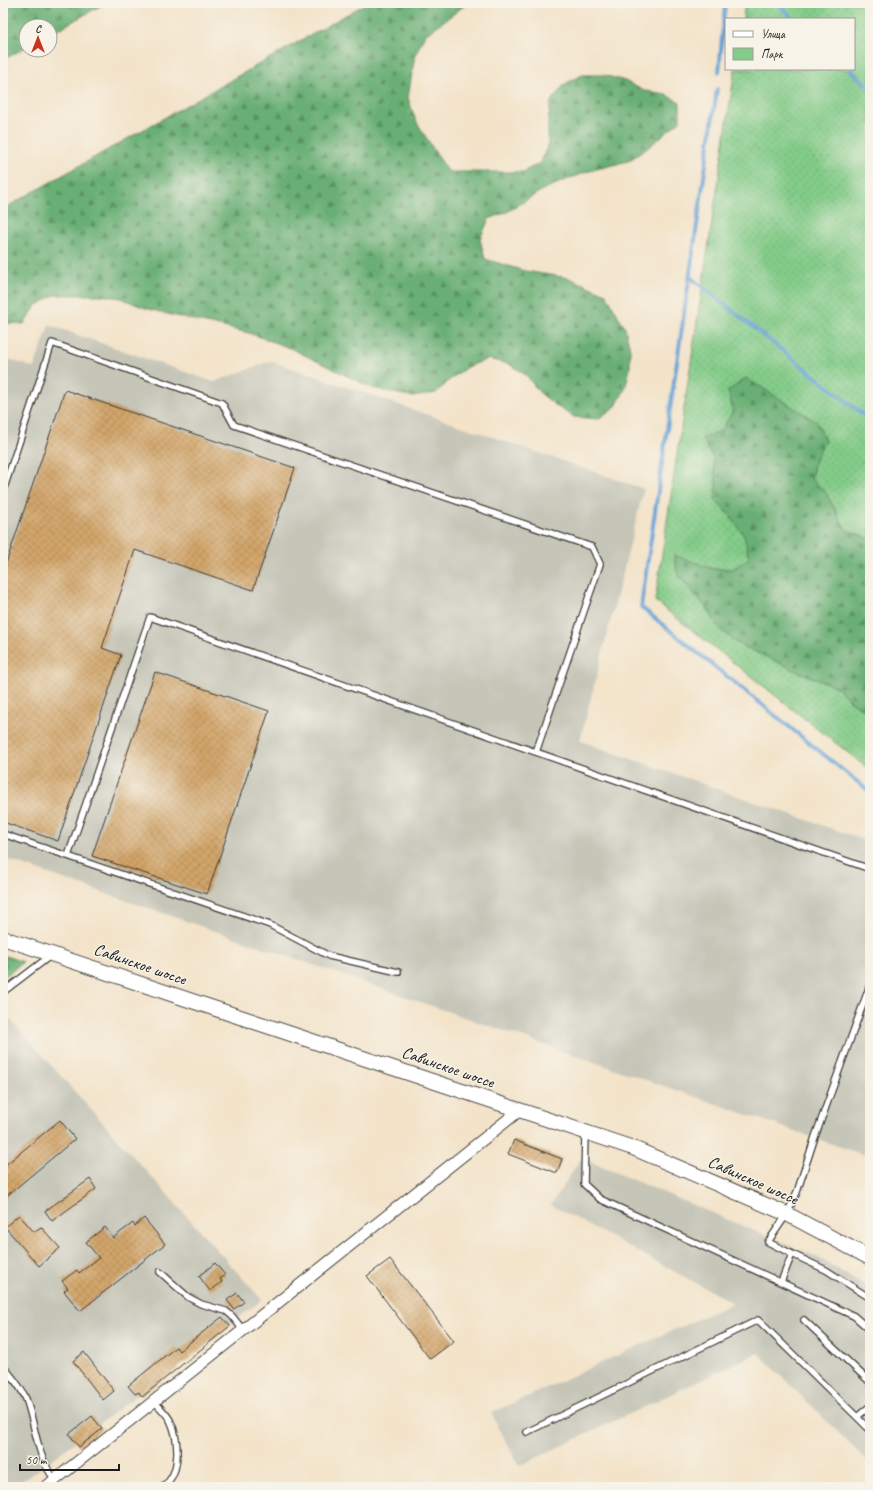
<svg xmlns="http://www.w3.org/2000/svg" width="873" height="1490" viewBox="0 0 873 1490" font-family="Caveat,sans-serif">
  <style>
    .industrial { fill: #c5c5b8 }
    .green { fill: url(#green-dots); stroke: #4f7452 }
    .forest { fill: url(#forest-firs); stroke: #426648 }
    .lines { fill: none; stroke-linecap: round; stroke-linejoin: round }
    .stream { stroke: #65a0d5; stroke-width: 4 }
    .building { fill: url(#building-cross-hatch) }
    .service-casing { stroke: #3c3a36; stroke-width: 8 }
    .minor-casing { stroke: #3c3a36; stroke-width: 13 }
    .tertiary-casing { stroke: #3c3a36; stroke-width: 16 }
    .service { stroke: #fff; stroke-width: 5.5 }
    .minor { stroke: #fff; stroke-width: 11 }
    .tertiary { stroke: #fff; stroke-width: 14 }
    .labels { text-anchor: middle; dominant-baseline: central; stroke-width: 3; stroke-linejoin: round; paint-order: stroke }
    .street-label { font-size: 17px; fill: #1c1c1c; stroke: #f7f3e8 }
  </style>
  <defs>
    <pattern id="green-dots" width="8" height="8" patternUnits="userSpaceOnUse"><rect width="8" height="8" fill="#82cb88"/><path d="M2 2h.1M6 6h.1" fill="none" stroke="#70ae75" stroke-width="1.8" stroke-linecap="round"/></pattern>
    <pattern id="forest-firs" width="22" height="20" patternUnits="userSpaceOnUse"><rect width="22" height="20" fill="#69af74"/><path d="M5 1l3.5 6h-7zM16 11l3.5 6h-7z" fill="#568e5e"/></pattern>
    <pattern id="building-cross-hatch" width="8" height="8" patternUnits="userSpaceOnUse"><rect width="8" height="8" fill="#d2a56b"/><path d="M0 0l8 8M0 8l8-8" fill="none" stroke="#b48d5c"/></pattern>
  </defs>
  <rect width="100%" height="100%" fill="#f7f3e8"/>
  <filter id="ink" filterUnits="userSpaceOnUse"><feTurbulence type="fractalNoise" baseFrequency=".025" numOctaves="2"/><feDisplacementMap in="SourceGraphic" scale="8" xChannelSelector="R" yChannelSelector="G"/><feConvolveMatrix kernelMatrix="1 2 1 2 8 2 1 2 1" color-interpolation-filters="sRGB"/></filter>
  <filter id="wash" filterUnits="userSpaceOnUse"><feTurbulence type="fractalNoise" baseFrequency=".012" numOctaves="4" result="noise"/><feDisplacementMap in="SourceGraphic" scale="16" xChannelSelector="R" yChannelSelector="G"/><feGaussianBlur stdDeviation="0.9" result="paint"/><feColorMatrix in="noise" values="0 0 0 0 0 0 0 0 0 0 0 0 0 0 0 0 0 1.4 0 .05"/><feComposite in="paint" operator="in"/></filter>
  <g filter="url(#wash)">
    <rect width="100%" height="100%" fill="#f3e3c9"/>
    <path class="industrial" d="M49,325L214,382L271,361L644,489L580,741L870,842V1139L864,1155L3,858V357L34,368Z
      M7,1016L262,1300L34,1473L12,1487H3V1020Z
      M581,1158L817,1257L870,1288V1464L758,1353L519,1466L491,1413L733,1303L551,1205Z"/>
    <path class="green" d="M745,3H870V540L866,537L846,530L826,493L811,479L815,459L825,441L729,391L733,411L721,431L702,439L713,458L716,479L717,501L731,517L745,535L749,558L733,569H713L674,556L678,575L708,609L718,627L735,642L794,670L837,687L851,702L870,713V770L655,601L735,69H854V19H743Z"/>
    <path class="forest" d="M3,3H106L50,34V26H26V47L3,60Z
      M367,3H468L425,35L415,55L408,98L416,121L437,155L449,172H523L540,163L548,145V122L551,101L565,84L582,75H604L625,81L644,91L662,93L680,102V121L645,150L628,161L586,172L544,189L509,211L489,219L480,239L485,259L525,271L569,278L606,294L625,328L630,349V369L625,389L616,406L598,419L574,417L556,406L539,392L526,375L509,364L488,359L467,367L451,379L436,393L413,397L372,388L290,348L249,333L163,313L142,307L121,298L100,295H54L36,306L24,324L3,323V209Z
      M746,378L817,422L825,441L815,459L811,479L826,493L846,530L866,537L870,540V713L851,702L837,687L794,670L735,642L718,627L708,609L678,575L674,555L713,569H733L749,558L744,535L731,517L716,501V479L713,458L702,439L721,431L733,411L728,391Z
      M3,955L23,962L3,978Z"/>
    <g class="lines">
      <path class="stream" d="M777,3L794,19
        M849,69L870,88
        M719,72L725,3
        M717,89L641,607L870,792
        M690,277L870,420"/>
    </g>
    <g id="blocks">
      <path class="building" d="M65,390L295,468L253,590L135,550L102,648L121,655L58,841L3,822V572Z
        M155,672L269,711L207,894L92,856Z
        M60,1120L75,1139L3,1199V1167Z
        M514,1140L562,1159L557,1173L508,1154Z
        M90,1179L96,1189L52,1221L45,1211Z
        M19,1215L34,1232L41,1227L60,1248L39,1266L5,1227Z
        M144,1218L165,1244L80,1311L64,1291L68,1288L62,1281L77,1270L79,1273L99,1258L86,1242L105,1227L113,1238L133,1223L135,1226Z
        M390,1259L454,1341L430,1359L367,1276Z
        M215,1263L225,1275L220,1279L222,1282L210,1291L199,1276Z
        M237,1293L244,1302L234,1309L227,1300Z
        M222,1317L230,1326L142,1397L139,1392L135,1394L128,1386L176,1347L179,1351Z
        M84,1352L114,1391L103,1400L73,1361Z
        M92,1416L102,1429L79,1447L69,1434Z"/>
    </g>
  </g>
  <g filter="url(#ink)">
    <use href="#blocks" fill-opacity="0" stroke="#3c3a36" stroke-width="1"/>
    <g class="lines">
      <defs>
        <path id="service" d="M3,491L52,343L222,403L234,425L592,547L600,564L536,752
          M3,834L270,925L329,956L398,972
          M68,856L150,617L870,869
          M3,992L50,956
          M585,1133L584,1184L600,1199L854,1316L870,1330
          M792,1254L826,1270L870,1298
          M160,1272L188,1297L201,1304L226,1311L232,1316L243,1330
          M781,1282L792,1254L768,1242L787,1214L797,1192L815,1137L870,985
          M804,1320L870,1382
          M3,1366C11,1376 21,1386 26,1399C36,1426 36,1456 55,1480
          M154,1401C159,1407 166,1413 170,1420C178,1436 181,1466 169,1481C167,1483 164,1485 161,1487
          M870,1406L857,1417L870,1430
          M527,1432L758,1320L857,1417"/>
        <path id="minor" d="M46,1487L520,1110"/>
        <path id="tertiary" d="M3,938L633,1148L787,1214L870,1258"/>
      </defs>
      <use href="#service" class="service-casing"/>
      <use href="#minor" class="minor-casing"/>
      <use href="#tertiary" class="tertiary-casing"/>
      <use href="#service" class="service"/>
      <use href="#minor" class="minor"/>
      <use href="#tertiary" class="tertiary"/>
    </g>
  </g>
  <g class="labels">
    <g class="street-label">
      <text transform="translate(140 964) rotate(19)">Савинское шоссе</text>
      <text transform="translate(448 1067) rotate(19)">Савинское шоссе</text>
      <text transform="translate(753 1180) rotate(24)">Савинское шоссе</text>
    </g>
  </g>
  <rect width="873" height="1490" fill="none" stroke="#f7f3e8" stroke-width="16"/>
  <rect x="725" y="18" width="130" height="52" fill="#f7f3e8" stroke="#9f9d96"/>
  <rect x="733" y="31" width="20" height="6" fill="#ffffff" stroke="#9f9d96"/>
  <text x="761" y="38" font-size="12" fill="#1c1c1c">Улица</text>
  <rect x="733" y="48" width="20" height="12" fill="#82cb88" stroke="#9f9d96"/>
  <text x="761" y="58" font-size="12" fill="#1c1c1c">Парк</text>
  <g transform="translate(38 38)"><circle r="19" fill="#f7f3e8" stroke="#9f9d96"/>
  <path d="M0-3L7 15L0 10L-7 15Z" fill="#c8321e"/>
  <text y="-6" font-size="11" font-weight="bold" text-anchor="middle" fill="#1c1c1c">С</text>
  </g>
  <path d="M20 1464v6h99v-6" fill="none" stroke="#1c1c1c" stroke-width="2"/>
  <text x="26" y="1464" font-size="12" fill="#1c1c1c" stroke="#f7f3e8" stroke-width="3" paint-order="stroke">50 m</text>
</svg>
